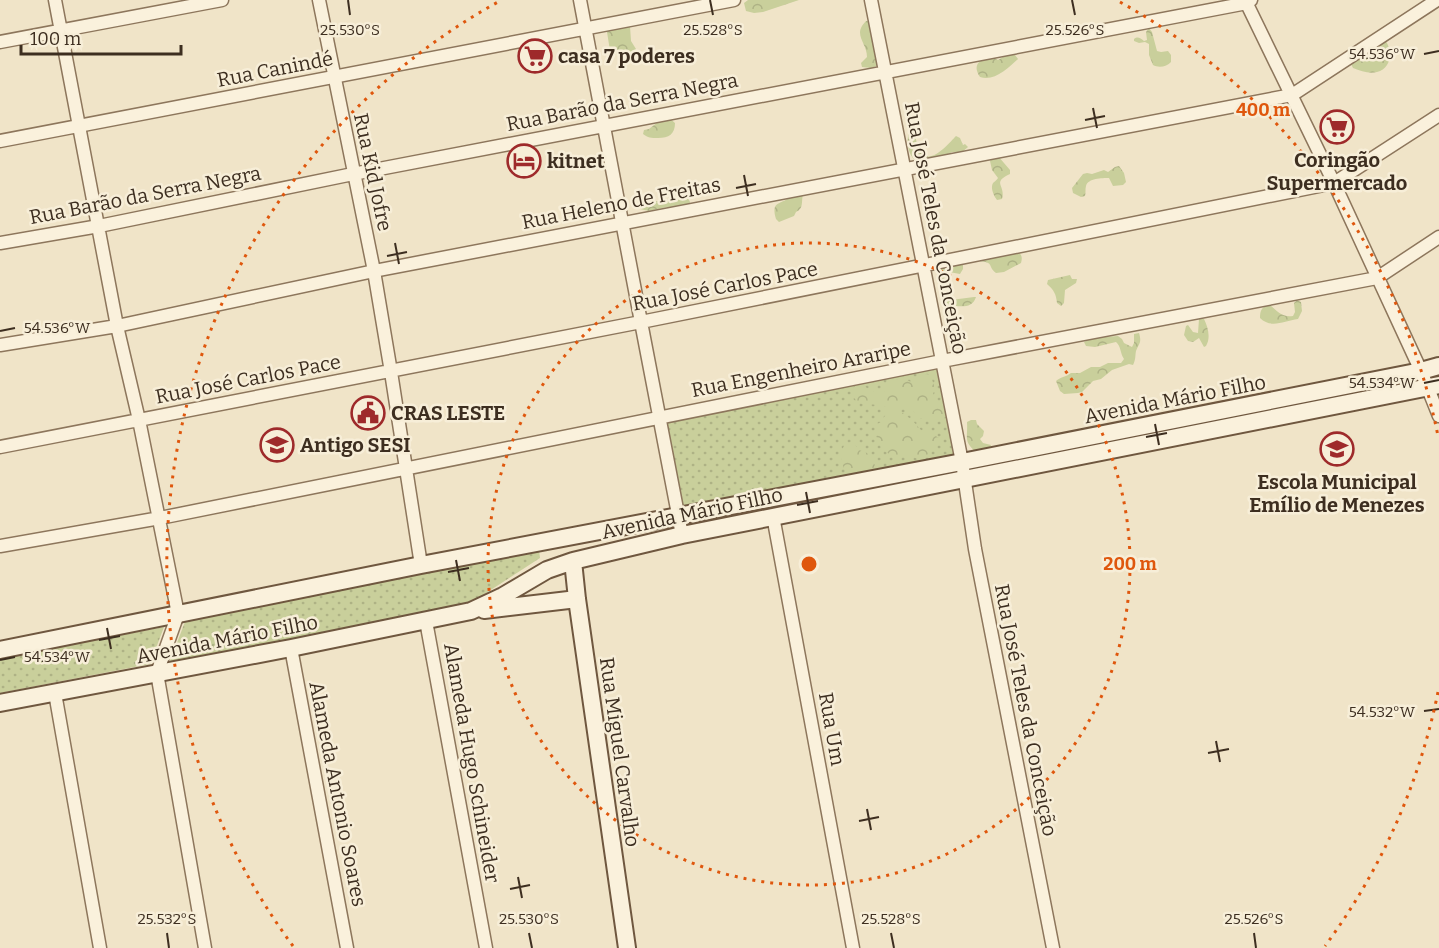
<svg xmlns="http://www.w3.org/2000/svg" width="1439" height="948" viewBox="0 0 1439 948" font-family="Bitter,serif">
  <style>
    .grass { fill: url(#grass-dots) }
    .forest { fill: url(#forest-crowns) }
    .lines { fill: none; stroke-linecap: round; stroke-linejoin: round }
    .street-casing { stroke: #8d765c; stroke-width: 15 }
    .secondary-casing { stroke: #6f573f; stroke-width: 20 }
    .street { stroke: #faf1dc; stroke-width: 12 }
    .secondary { stroke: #faf1dc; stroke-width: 16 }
    .ticks { fill: none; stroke: #3d2e20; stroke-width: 2 }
    .ring { fill: none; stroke: #df570d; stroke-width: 3; stroke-dasharray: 3 6 }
    .labels { text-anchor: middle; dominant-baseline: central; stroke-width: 5; stroke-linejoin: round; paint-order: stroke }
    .poi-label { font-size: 20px; font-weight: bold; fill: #3d2e20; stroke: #f7eed8; text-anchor: start }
    .street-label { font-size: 20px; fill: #3d2e20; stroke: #f7eed8 }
    .ticks-label { font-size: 15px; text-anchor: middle; fill: #3d2e20; stroke: #f7eed8; stroke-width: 5; stroke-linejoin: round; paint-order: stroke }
    .centre { fill: #df570d; stroke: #f7eed8; stroke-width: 3 }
    .ring-label { font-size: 18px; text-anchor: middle; font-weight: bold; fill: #df570d; stroke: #f7eed8; stroke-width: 5; stroke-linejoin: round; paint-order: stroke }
  </style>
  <defs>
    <pattern id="grass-dots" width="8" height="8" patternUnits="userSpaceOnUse" patternTransform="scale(1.5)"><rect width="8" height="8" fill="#c9cf9b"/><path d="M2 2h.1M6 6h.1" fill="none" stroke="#aeb285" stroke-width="1.8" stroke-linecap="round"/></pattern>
    <pattern id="forest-crowns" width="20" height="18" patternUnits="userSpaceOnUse" patternTransform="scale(1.5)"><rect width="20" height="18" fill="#c9cf9b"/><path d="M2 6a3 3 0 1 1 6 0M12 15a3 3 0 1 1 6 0" fill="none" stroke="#aeb285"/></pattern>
  </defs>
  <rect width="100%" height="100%" fill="#f0e4c8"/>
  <path class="grass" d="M936,364L955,461L684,512L666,418Z
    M539,550L540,558L469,604L169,664L186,619Z
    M164,627L150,664L0,693V658Z"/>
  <path class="forest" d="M748,0H799L763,12L754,13L746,11L744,3Z
    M866,21H870L879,65L871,68L862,67L861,63L867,57C867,42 852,35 866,21Z
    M630,26L631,41L636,49L633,52L619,53L611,57L607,32L609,28Z
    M1149,28L1152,32L1157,51L1161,52L1168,51L1171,55V62C1167,67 1158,68 1153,65L1149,55V44L1145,42L1139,43L1134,41V39C1138,36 1140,38 1144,41L1147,40L1146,32Z
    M1385,40C1393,50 1392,68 1377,72C1369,74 1361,71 1353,68L1351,64L1352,60Z
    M1006,55H1015L1018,59C1008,68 994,82 980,77C972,65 979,60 991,56L998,60Z
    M663,118C669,118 671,119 675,123C675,134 669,138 658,138C651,138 648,138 643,134L644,130L649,129Z
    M909,132H913C917,138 916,145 920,151C930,167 949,143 956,136L960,138L963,145L965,144L968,147L961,153L952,152L944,156L916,161C908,155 906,142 909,132Z
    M994,156H998L1010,170V174C991,183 1006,185 1002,199L997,200C994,196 990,188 993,183C995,181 997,180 998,178L992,170L990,161Z
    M1119,166L1124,173L1126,182L1123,185L1113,186L1109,178C1102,178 1088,178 1086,186C1085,189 1086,193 1085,196L1081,197L1073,193L1072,188L1083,174L1087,173L1092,174L1104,170L1108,172L1115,167Z
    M803,194C801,202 804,208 796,212L794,216L779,222L776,219C770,199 783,206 791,195Z
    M684,198H688L690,202L689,207L682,211L667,207L649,211L640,209V205L648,200C660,202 672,202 684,198Z
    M1016,250C1021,254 1023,256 1021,263L1004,272L996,273C987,266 995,263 980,261L982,257Z
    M963,262V269L960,274L949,272C940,278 945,289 947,298L951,300L974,297H976C972,310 958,306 948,305L941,295L939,279L940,270L943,267Z
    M1070,275L1072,279H1077L1076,283L1065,290L1064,303L1061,306L1057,303C1056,294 1054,290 1047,284L1048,280Z
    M1297,300L1301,302L1302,311L1298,319C1284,321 1271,329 1260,318C1260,310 1262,306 1270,305C1277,311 1283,318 1293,316L1295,312L1294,303Z
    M1199,319H1204C1208,327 1211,338 1206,346L1204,347L1199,338L1193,342L1188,341L1184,335L1186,326L1188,325L1193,332L1198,333Z
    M1139,333C1142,343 1139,343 1136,351C1135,356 1136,359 1133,365L1129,364L1112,370L1101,379L1093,381L1082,392L1078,393L1064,394L1060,391L1056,381C1060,377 1066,377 1071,373H1080L1091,367H1100L1108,363H1121L1124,359C1120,353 1121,346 1116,342L1095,347L1086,346L1084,342L1092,338L1118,336L1122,339L1124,343L1132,347L1134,343V334Z
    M927,374L931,376L935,389L933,394L934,399L946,406L949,415L934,424L930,423C927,418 925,418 919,418C914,412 910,405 901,407L900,411L912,420L921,430L934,435L939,438L941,442C935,448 929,455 922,458C916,460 914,456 908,456C905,455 901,457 898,456C882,455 873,439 877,424L881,422L888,411L886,407C872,401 857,411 851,391C863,372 866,400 888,390L889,385L886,382L889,379L907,380L911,382C917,380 920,375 927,374Z
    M971,420H976L977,424L984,431L983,436L980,439L983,443L991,445L989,450L976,452C963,441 968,438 967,422Z
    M853,442L859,450L867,453L871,457L875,466L869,473L860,477L844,468C840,458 840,453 845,444Z"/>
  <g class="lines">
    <defs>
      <path id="street" d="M55,0L117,326L139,420L178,614L157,673L205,948
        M319,0L374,271L391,372L421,565
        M580,0L641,322L682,535
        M871,0L962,462L975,549L1053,948
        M1245,0L1334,183L1421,371L1439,416
        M0,42L222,0
        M0,141L734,0
        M0,243L99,226L353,174L1247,3L1251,0
        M0,345L117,326L374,271L1292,95L1437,0
        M0,447L641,322L1334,183L1439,115
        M773,516L853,948
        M0,546L160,518L942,361L1377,278L1439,237
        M426,621L486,948
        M291,648L347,948
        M55,693L100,948"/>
      <path id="secondary" d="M573,561L577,599L627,948
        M484,610L577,599
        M0,650L421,565L962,462L1421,371L1439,366
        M0,703L291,648L471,611L503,596L547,570L573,561L682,535L1439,385"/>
    </defs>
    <use href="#street" class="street-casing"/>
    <use href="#secondary" class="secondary-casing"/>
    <use href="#street" class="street"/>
    <use href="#secondary" class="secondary"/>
  </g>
  <path class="ticks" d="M348,0L350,15M710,0L713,15M1072,0L1075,15M1424,54L1439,51M1093,108L1097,128M1085,120L1105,116M744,175L748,196M736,188L756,184M395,243L399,264M387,256L407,252M0,331L15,328M1424,383L1439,380M1155,424L1159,445M1146,437L1167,433M806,492L810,513M797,505L818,501M456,560L460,581M448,572L469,568M107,628L111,649M99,640L120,636M0,660L15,657M1424,711L1439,709M1216,741L1220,762M1208,753L1229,749M867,809L871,830M859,821L879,817M518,877L522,898M510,889L530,885M167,933L169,948M529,933L532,948M891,933L894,948M1254,933L1256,948"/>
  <g class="ring">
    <circle cx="809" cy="564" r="321"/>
    <path d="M1438 692A642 642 0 0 1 1325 946M293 946A642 642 0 0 1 498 2M1120 2A642 642 0 0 1 1438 436"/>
  </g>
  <defs>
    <symbol id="supermarket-ring" viewBox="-11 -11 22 22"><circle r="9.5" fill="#f7eed8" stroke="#9e2a2b" stroke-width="1.5"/><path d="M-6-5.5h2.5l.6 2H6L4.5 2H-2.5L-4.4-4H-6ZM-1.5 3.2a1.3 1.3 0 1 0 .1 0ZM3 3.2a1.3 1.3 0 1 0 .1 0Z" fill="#9e2a2b"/></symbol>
    <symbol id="hotel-ring" viewBox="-11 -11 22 22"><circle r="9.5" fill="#f7eed8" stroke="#9e2a2b" stroke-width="1.5"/><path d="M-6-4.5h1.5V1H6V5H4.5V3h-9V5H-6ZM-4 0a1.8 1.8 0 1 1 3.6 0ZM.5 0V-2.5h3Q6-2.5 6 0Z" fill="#9e2a2b"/></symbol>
    <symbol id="civic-ring" viewBox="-11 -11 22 22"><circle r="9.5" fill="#f7eed8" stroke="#9e2a2b" stroke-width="1.5"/><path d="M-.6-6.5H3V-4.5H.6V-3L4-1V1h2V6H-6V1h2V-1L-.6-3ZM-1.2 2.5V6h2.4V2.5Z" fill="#9e2a2b"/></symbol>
    <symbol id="school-ring" viewBox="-11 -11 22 22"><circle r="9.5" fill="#f7eed8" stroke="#9e2a2b" stroke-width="1.5"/><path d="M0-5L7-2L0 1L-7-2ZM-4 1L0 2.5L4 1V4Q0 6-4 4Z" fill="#9e2a2b"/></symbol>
  </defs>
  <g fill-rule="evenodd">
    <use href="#supermarket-ring" x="516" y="37" width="38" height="38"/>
    <use href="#supermarket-ring" x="1318" y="108" width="38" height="38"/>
    <use href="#hotel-ring" x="505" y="142" width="38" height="38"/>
    <use href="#civic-ring" x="349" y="394" width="38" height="38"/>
    <use href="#school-ring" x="258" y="426" width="38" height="38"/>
    <use href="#school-ring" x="1318" y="430" width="38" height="38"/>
  </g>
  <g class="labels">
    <g class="poi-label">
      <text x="558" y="56">casa 7 poderes</text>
      <text x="1337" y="160" text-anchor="middle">Coringão<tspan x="1337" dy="23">Supermercado</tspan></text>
      <text x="547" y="161">kitnet</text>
      <text x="391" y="413">CRAS LESTE</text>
      <text x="300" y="445">Antigo SESI</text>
      <text x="1337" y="482" text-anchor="middle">Escola Municipal<tspan x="1337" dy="23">Emílio de Menezes</tspan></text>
    </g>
    <g class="street-label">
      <text transform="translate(275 69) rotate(-11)">Rua Canindé</text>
      <text transform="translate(622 102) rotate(-11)">Rua Barão da Serra Negra</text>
      <text transform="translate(373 172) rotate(78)">Rua Kid Jofre</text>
      <text transform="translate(145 195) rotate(-11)">Rua Barão da Serra Negra</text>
      <text transform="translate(621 203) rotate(-11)">Rua Heleno de Freitas</text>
      <text transform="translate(936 228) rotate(79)">Rua José Teles da Conceição</text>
      <text transform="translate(725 286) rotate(-11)">Rua José Carlos Pace</text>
      <text transform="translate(801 369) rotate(-11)">Rua Engenheiro Araripe</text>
      <text transform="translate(248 379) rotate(-11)">Rua José Carlos Pace</text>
      <text transform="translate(1175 399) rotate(-11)">Avenida Mário Filho</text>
      <text transform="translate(692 513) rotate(-12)">Avenida Mário Filho</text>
      <text transform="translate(227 639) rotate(-11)">Avenida Mário Filho</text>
      <text transform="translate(1026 710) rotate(79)">Rua José Teles da Conceição</text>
      <text transform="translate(832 729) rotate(80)">Rua Um</text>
      <text transform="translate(620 752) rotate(82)">Rua Miguel Carvalho</text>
      <text transform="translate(472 763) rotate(80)">Alameda Hugo Schineider</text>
      <text transform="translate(338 794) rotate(79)">Alameda Antonio Soares</text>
    </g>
  </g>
  <g class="ticks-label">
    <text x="350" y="35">25.530°S</text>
    <text x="713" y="35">25.528°S</text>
    <text x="1075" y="35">25.526°S</text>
    <text x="1382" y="59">54.536°W</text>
    <text x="57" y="333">54.536°W</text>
    <text x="1382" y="388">54.534°W</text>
    <text x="57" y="662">54.534°W</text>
    <text x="1382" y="717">54.532°W</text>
    <text x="167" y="924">25.532°S</text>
    <text x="529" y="924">25.530°S</text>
    <text x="891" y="924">25.528°S</text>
    <text x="1254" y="924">25.526°S</text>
  </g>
  <circle cx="809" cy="564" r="9" class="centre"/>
  <g class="ring-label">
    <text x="1263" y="116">400 m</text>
    <text x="1130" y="570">200 m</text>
  </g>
  <path d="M21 45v9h160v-9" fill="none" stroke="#3d2e20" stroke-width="3"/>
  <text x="30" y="45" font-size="18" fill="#3d2e20" stroke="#f7eed8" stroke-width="4.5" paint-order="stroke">100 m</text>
</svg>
